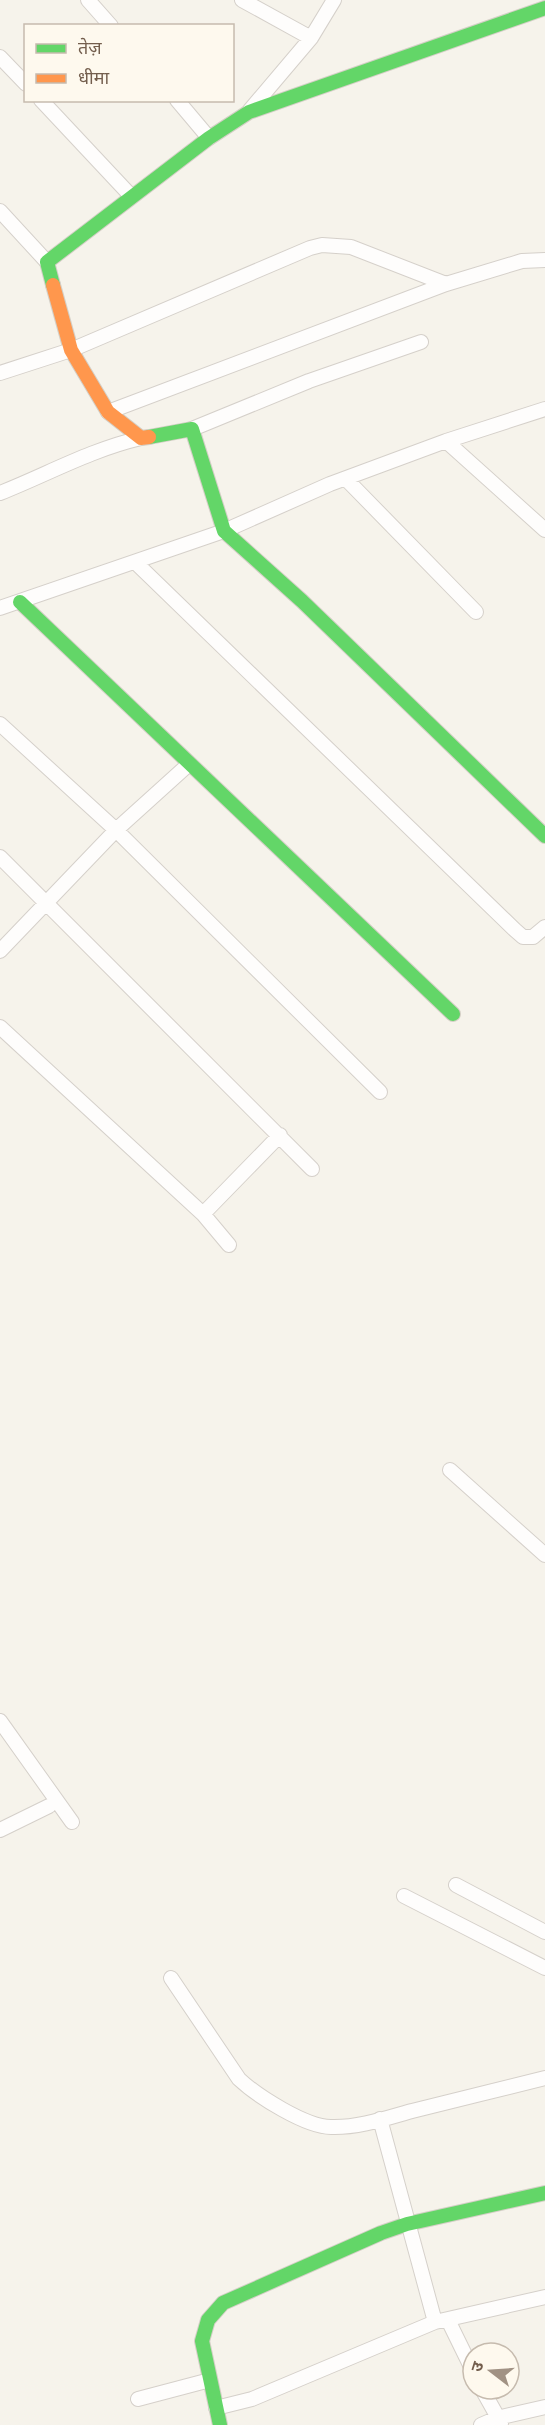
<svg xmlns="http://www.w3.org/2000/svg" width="545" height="2425" viewBox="0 0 545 2425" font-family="'DM Sans','Noto Sans Devanagari',sans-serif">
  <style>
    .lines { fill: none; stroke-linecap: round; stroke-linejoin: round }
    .street-casing { stroke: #d5d0ca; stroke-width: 16 }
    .fast-casing { stroke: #d4cfc6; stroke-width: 16 }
    .slow-casing { stroke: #d4cfc6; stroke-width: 16 }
    .street { stroke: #fefdfc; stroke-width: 14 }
    .fast { stroke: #63d668; stroke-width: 14 }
    .slow { stroke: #ff974d; stroke-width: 14 }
  </style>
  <rect width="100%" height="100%" fill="#f6f3eb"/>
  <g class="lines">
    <defs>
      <path id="street" d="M88,0L111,26
        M242,0L311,38
        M0,57L26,84
        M41,100L131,196
        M177,100L209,138
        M250,110L311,38L334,0
        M0,211L47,262
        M0,373L71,350L310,248L322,245L351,247L446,284
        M108,412L446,284L522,261L545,260
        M192,429L309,381L421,342
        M446,441L545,530
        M346,479L476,612
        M0,493C48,474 90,450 141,438
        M135,562L515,930L523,937H533L545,927
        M0,608L224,531L330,484L446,441L545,409
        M0,724L116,830L380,1092
        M0,857L312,1169
        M0,951L116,830L189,764
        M0,1027L203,1214L229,1245
        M203,1214L280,1135
        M450,1470L545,1555
        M0,1721L72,1822
        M0,1830L49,1806
        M456,1885L545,1932
        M404,1896L545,1968
        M171,1978L239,2079C257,2096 306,2127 331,2127C358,2128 387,2118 412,2111C456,2100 501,2089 545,2078
        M380,2119L435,2322
        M448,2320L473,2371
        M482,2389L501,2423
        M138,2399L210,2380
        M216,2408L252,2399L435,2322L545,2297
        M481,2425L497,2418L545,2407"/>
      <path id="fast" d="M53,285L47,262L209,138L249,112L545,8
        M149,437L192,429L224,531L302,601L545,836
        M20,602L453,1014
        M220,2425L202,2341L208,2320L223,2303L381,2233L407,2224L545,2193"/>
      <path id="slow" d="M53,285L71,350L108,412L141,438L149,437"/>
    </defs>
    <use href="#street" class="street-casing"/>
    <use href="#fast" class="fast-casing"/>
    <use href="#slow" class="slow-casing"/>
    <use href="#street" class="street"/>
    <use href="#fast" class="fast"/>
    <use href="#slow" class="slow"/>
  </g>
  <rect x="24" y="24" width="210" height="78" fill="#fef9ee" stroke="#c6bbae" stroke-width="1.5"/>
  <rect x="36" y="44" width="30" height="9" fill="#63d668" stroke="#c6bbae" stroke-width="1.5"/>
  <text x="78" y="54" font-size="18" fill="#735e4d">तेज़</text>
  <rect x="36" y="74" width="30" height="9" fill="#ff974d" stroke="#c6bbae" stroke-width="1.5"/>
  <text x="78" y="84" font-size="18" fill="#735e4d">धीमा</text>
  <g transform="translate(491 2371) rotate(287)"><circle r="28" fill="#fef9ee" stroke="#c6bbae" stroke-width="1.5"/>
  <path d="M0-4.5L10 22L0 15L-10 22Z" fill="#a19284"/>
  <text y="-9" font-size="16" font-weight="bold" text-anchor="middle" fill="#735e4d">उ</text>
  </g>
</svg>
